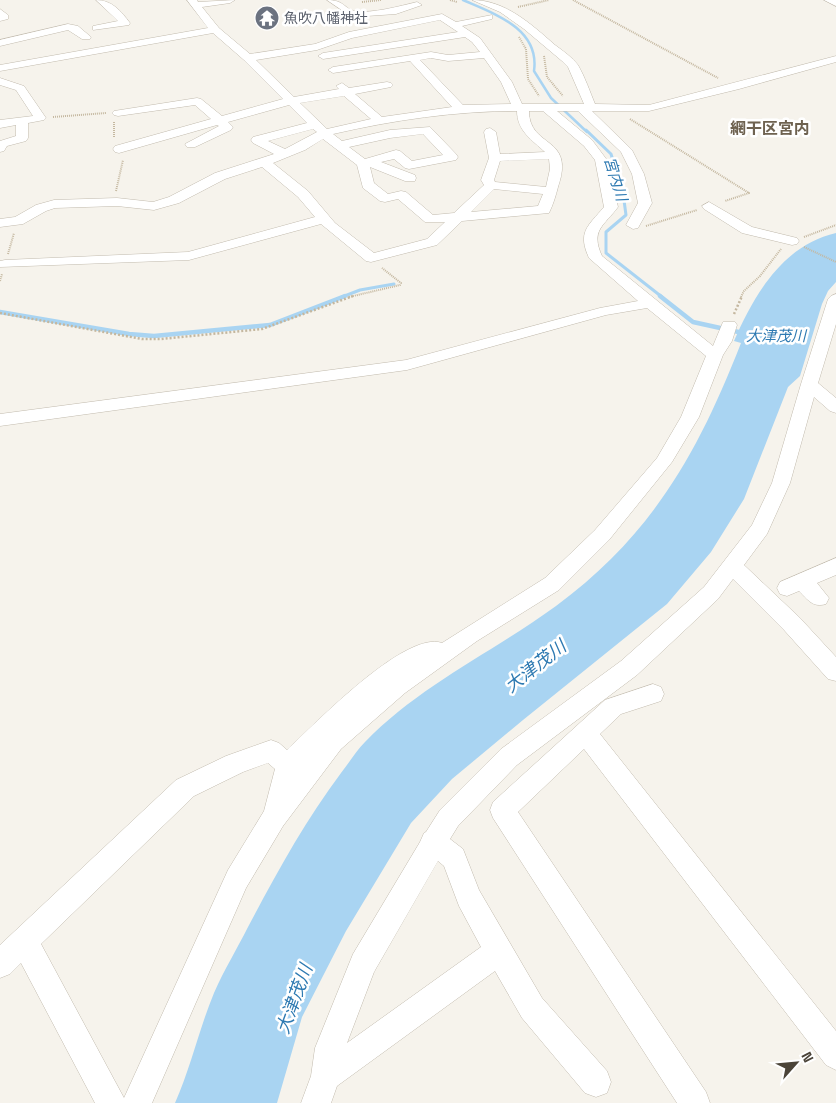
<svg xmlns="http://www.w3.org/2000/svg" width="836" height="1103" viewBox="0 0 836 1103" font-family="'Space Grotesk','Noto Sans JP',sans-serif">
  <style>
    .water { fill: #a9d4f2 }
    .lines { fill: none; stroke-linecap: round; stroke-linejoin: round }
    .stream-far2 { stroke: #a9d4f2; stroke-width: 2.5 }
    .stream-far1 { stroke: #a9d4f2; stroke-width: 3 }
    .stream { stroke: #a9d4f2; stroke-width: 4.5 }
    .minor-casing { stroke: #c2bbae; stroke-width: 1 }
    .path-far1 { stroke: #c4b79f; stroke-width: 2; stroke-dasharray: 1 1; stroke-linecap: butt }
    .path { stroke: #c4b79f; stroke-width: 2.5; stroke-dasharray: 2 2; stroke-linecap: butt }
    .minor { fill: #fff; fill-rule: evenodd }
    .labels { text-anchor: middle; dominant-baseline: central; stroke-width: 5; stroke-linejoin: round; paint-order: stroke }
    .far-worship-label { font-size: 14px; fill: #5b616d; stroke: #fff; text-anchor: start }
    .far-water-label { font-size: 15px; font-style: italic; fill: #2e7ab2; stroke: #fff }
    .far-quarter-label { font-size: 16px; font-weight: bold; fill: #6e6250; stroke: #fff }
    .water-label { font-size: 18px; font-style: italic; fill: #2e7ab2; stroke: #fff }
  </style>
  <rect width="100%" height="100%" fill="#f6f3ec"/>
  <path class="water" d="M836,233V282L828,291L822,304L800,376L788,387L744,499L711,552L667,604L523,720L452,779L411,823L346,931L302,1017L277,1103H175C191,1067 199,1029 214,993C224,970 237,949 248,927C276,874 305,821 341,773C349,763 356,751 365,742C420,685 493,652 556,606C652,535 698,453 741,343L734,341C754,295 783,245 836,233Z"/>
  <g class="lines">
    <path class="stream-far2" d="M463,0C495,14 540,29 534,71L551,98L587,132"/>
    <path class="stream-far1" d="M586,130L611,154L623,193L626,215L606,232V253L662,297
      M342,297L360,290L394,284"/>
    <path class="stream" d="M660,296L693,322L743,333
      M0,312L129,334L154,336L270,325L345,296"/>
    <defs>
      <path id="minor" d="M96,0C112,0 121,11 130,23L129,25L93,30V26L118,21Z
        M187,0H197L198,2L235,0L230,3L202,7L219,28L250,54L315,44L349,32L442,14L456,22L492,15V19L462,26L480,38L512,82L522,104H584L568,67L562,61L524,29L500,12L472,0C505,0 531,24 555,45C563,51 572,57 578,65C585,77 590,92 595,104L649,105L836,56V62L739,89L649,111H592L632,150L644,174L652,203L638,228L633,229L626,225L638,203L632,174L621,152L578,111H557L592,140L607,160L618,207C604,226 590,230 602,256L713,346L723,322H735L737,325L732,341L723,355L699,417L672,462L609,540L559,590L477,641L405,693L341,749L283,826L246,888L152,1103H95L21,963L10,974L0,978V945L176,780L226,756L271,740L279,743L287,750C314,725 405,630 442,643L545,578L595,530L657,458L681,417L706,356L647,308L606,315L407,370L0,426V414L406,360L600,308L638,301L589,258C577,232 588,226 604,207L595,160L584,146L543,111H529C529,149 576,135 558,187C556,195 553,205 549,213L462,221L437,245L371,262L366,261L321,224L189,260L0,267V261L5,260L188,252L315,217L298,197L262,167L225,179L179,203L154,210L117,206L55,208L46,211L23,224L0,227V219L15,217L36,205L54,200L117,198L153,202L169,197L215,173L274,154L253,143L251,140L253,137L307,123L289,105L228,122L233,127L231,130L195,147H187L185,144L219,126L217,125L119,153L115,152L113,149L115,146L211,119L195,105L118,116L114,115L112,113L114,111L197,98L201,99L222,116L283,99L244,60L213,33L0,71V65L208,28ZM440,20L458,32L323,53L318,56L323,59L465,37L472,42L480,52L448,55L431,52L333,67L328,70L333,73L410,61L452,107L382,117L355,94L391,87L393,85L391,83L387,82L349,88L342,83L336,86L339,89L294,97L256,60L317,50L352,38ZM431,58L448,61L484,58L501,82L511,104L463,105L420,60ZM344,96L371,119L327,129L300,103ZM517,111C517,131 532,140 545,152L500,154L496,132L490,128L486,129L484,132L489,158L481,180L484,185L454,213L433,215L406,192L401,191L388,194L374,183L370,167L405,181H415L416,178L415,175L381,162L394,159L405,168L409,169L456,160L458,157L456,154L430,127L390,130L342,141L333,134C394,120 455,111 517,111ZM313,129L317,132L285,149L268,141ZM423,134L443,155L412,161L400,151L396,150L365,159L349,147L390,138ZM323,139L357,165L363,188L380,201L385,202L398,199L425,222H445L427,239L374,253L335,223L308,191L273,163L305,150ZM549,159L550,169L546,187L495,182L494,180L500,161ZM494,189L543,194L538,206L471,212ZM268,763L275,769L264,811L228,870L124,1098L41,944L194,796L243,772Z
        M327,0C345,0 344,9 355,11C372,14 400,6 417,2L422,5L396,14L352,17Z
        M824,0H836V6Z
        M0,9L8,15V19L0,21Z
        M68,24L78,26L91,37L90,39H82L68,30L0,46V40Z
        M0,78L24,86L46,118L44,120L28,123V138L26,141L7,146L4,151L0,152V141L16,136V125L0,128V120L33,116L16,90L0,85Z
        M709,202L752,227L797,238L799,241L797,244L792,245L742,233L704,209L702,206Z
        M836,294V324L818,383L836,398V413L830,411L814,397L790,483L767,534L744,565L800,618L836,657V681L828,679L784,630L733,579L718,599L637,675L517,765L458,826L450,839L463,849L479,890L542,998L607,1071L611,1082L607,1093L596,1097L585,1093L522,1018L495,971L337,1086L331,1103H301L311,1076L315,1048L353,954L420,842L424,833L426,832L440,810L501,749L621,661L704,587L752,525L772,483L801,384L828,299L831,296ZM438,861L444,866L459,906L481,947L347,1043L374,972Z
        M836,558V575L817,583L829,598L826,604C813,608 808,600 799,591L787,596L780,594L777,588L780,582Z
        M653,684L661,687L664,694L661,701L621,714L600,734L836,1031V1070L826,1065L584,749L518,812L706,1092L710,1103H677L493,818L490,810L493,802L605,700Z"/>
    </defs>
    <use href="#minor" class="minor-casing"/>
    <path class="path-far1" d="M450,0L457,2
      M573,0L718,78
      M362,2L381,0
      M518,7L549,0
      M519,37L526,49L528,79L539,96
      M544,56L547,77L563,96
      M53,117L106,113
      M630,119L749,193L725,201
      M114,122V138
      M116,191L123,160
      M646,226L697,210
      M804,237L836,225
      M804,247L836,262
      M8,254L14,233
      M0,281L2,274
      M349,297L400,285L401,283L382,268
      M741,297L744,291L760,276L781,249"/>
    <path class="path" d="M0,313L142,339H161L262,329L353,296
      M734,314L742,296"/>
    <use href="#minor" class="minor"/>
  </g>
  <defs>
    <symbol id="temple-disc" viewBox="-11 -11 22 22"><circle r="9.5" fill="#6b7280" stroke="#fff"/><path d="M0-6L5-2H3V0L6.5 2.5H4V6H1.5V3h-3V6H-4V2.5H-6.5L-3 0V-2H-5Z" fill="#fff"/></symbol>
  </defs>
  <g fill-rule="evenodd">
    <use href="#temple-disc" x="253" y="4" width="28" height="28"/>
  </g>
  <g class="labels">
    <g class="far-worship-label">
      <text x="284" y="18">魚吹八幡神社</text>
    </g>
    <g class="far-water-label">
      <text transform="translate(616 179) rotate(73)">宮内川</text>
      <text x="776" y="335">大津茂川</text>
    </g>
    <g class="far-quarter-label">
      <text x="770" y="128">網干区宮内</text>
    </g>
    <g class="water-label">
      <text transform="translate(535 666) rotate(-38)">大津茂川</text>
      <text transform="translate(294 999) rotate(-70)">大津茂川</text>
    </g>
  </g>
  <g transform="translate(796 1063) rotate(63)" stroke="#ffffff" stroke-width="4" paint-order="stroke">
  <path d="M0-4L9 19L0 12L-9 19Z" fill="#4b4439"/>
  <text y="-8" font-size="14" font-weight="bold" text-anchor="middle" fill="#4b4439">N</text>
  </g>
</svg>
